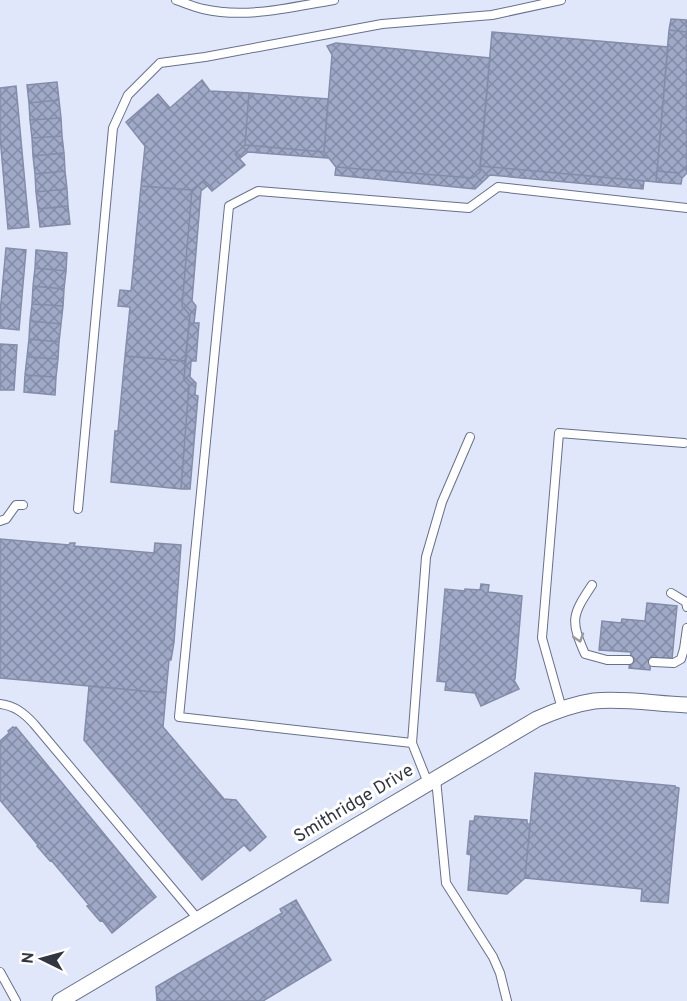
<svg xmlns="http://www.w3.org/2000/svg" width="687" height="1001" viewBox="0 0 687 1001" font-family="Overpass,sans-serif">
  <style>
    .building { fill: url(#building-cross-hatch); stroke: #838ca8; stroke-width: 1.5 }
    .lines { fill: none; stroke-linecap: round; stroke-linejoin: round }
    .service-casing { stroke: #67708c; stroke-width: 10 }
    .minor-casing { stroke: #67708c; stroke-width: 17 }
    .service { stroke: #fff; stroke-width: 8 }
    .minor { stroke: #fff; stroke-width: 15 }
    .oneway { stroke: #989aa0 }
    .labels { text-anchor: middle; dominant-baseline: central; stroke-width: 6; stroke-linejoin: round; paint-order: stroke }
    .street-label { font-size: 18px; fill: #323642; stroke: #fff }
  </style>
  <defs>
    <pattern id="building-cross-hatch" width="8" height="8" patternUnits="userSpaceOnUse" patternTransform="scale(1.5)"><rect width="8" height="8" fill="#a0aac8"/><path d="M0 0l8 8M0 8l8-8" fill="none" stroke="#838ba4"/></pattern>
  </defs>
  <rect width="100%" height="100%" fill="#e0e7fa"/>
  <path class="building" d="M671,19L687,20V32L669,30Z
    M669,30L687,32V167L679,173L657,171Z
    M492,32L668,47L656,182L480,166Z
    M336,43L490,58L480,172L472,178L336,167L324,152L332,55L327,46Z
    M202,80L210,91L249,93L245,145L235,154L245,165L212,191L203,181L192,190L141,186L145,146L126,122L158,94L170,108Z
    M57,82L59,100L29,103L27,85Z
    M16,86L29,227L8,229L0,136V88Z
    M249,93L328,99L324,152L245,145Z
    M59,100L61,118L30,120L29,103Z
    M61,118L62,136L32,138L30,120Z
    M62,136L64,153L33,156L32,138Z
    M245,145L324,152L329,158L248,152L239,159L235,154Z
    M64,153L65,171L35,174L33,156Z
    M480,166L644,181L643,189L490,175L475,189L335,175L336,167L472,178L480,172Z
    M687,167V173L682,178L681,184L656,182L657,171L679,173Z
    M65,171L67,189L36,192L35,174Z
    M203,181L207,186L201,191L192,301L196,306L194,323H199L196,361H191L190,377L196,383L195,395L198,396L190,489H181L189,385L184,380L190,315L182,306L192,190Z
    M141,186L192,190L182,306L190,315L185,361L125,356L130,307L118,306L120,290L131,291Z
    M67,189L68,206L38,209L36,192Z
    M68,206L70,224L40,227L38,209Z
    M6,248L26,250L19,330L0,328V313Z
    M36,250L67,253L66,271L35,268Z
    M35,268L66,271L64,289L33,286Z
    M33,286L64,289L63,306L32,304Z
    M32,304L63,306L61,324L30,321Z
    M30,321L61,324L59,342L29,339Z
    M29,339L59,342L58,359L27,357Z
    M0,344L17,345L14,390H0Z
    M125,356L185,361L184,380L189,385L181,489L111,482L115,431H118Z
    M27,357L58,359L56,377L25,375Z
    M25,375L56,377L55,395L24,392Z
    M0,539L69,545L70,543H75L74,546L154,553L155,543L181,545L174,642L171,660H169L166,693L0,678Z
    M481,584L489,585L488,592L522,596L515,679L514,680L519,689L481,706L475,693L445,690L446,682L437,681L445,589L465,591V589L480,590Z
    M647,603L677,606L672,659L651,657L650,670L629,668L631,652L599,650L602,621L621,623L622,619L645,621Z
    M89,686L166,693L163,727L224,799L236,800L266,837L250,851L244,845L202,880L84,740Z
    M13,727L15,728L16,727L156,897L112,933L102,920L100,921L87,906L89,905L51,860L50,861L37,846L38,845L0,800V741L9,733L8,731Z
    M535,773L675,786V787L679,788L668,903L641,901L642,889L525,878Z
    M475,816L527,820V824H530L525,878L507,894L468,890L471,855L467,854L470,821H474Z
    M296,900L331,960L263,1001H157L156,987L282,913L280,909Z"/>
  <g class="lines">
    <defs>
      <path id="service" d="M176,0C185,3 194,7 203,9C247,19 291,7 334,0
        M78,509L113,128L128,95L160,63L205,57L382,24L492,15L561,0
        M0,521L6,519L16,505H23
        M592,585C572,615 570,620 585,654L607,660H629
        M671,593L686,602L687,607
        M653,662L674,663L681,659L684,649L687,628
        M0,704C15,706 24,713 34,724L198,919
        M562,709L542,638L559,433L684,443
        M412,743L426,557L442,502L470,437
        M436,779L446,883L493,957L500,973L507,1001
        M428,783L412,743L179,717L229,206L258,191L469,208L498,187L687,208
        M0,972L16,1001"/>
      <path id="minor" d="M60,1001L537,719C555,711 574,704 594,701C625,698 656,704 687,705"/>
    </defs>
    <use href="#service" class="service-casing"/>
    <use href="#minor" class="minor-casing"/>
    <use href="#service" class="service"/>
    <use href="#minor" class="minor"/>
  </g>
  <defs><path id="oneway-chevron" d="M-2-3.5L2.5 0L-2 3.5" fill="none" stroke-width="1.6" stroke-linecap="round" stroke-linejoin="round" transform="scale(1.5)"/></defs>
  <use class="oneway" href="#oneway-chevron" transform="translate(579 638) rotate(72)"/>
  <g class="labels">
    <g class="street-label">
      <text transform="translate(354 804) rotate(-31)">Smithridge Drive</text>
    </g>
  </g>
  <g transform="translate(42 959) rotate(275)" stroke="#ffffff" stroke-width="4.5" paint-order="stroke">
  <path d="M0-4.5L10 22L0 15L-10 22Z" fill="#323642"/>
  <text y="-9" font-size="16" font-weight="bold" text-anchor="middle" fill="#323642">N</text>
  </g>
</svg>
